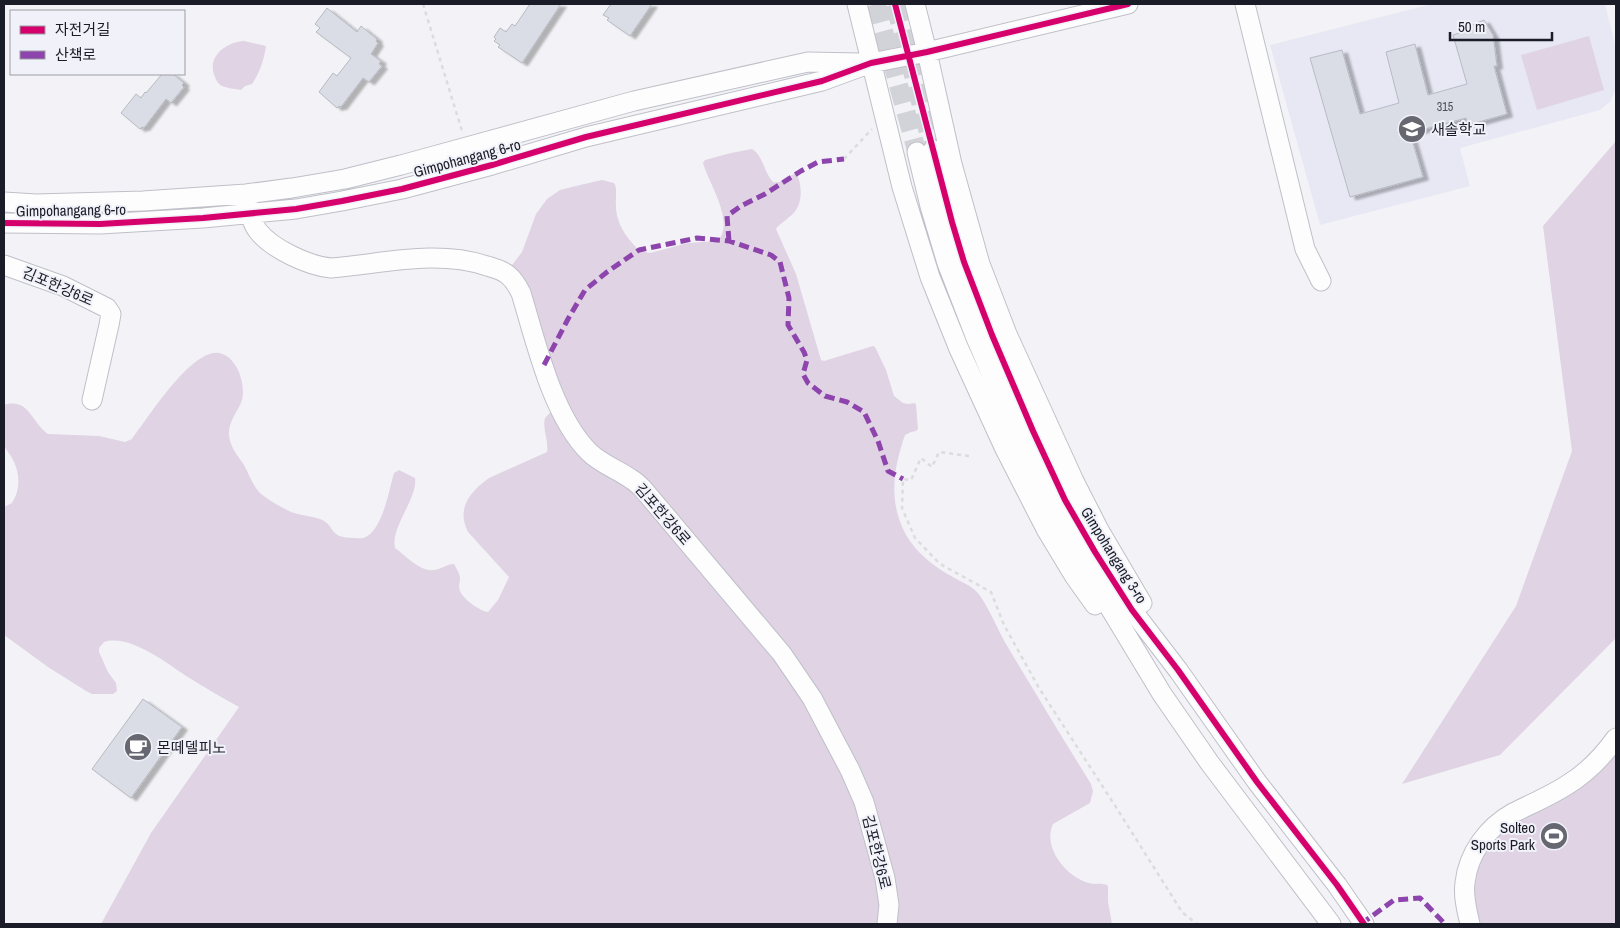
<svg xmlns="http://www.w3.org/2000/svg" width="1620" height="928" viewBox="0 0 1620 928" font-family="'Archivo Narrow','Noto Sans KR',sans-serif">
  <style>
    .built { fill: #e7e8f4 }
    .green { fill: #dfd3e4 }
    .building { fill: #dadde5; stroke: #b6bac1; filter: url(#shadow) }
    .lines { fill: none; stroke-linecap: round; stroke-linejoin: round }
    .minor-tunnel { stroke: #d2d3d8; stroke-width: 19; stroke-dasharray: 19 9; stroke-linecap: butt }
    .minor-casing { stroke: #bfc0c8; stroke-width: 21 }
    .path { stroke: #dcdcde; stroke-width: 2.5; stroke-dasharray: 4 4; stroke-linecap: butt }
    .minor { stroke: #fdfdfe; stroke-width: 19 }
    .quiet { stroke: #8e44ad; stroke-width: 5; stroke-dasharray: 10 5; stroke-linecap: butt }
    .cycleway-casing { stroke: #f1f2f9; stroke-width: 9 }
    .cycleway { stroke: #d6006c; stroke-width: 6 }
    .labels { text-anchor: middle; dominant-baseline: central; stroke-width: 4; stroke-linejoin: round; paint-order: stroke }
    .number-label { font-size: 12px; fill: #4b4d58 }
    .poi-label { font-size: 15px; fill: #1a1c28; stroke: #f1f2f9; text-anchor: start }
    .street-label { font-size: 15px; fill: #1a1c28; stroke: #f1f2f9 }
  </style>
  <defs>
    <filter id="shadow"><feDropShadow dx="5.5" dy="3" stdDeviation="1" flood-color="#0004"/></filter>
  </defs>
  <rect width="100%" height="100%" fill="#f3f3f7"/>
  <path class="built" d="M1432,4H1605L1616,48V88L1610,102L1600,110L1460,148L1470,186L1320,225L1270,45Z"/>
  <path class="green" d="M1589,36L1604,90L1537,110L1521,55Z
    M244,41L266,46C264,60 260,72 252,84L245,86L241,90C235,89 227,88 222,86C218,84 216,80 215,77C206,57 226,42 244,41Z
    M1616,141V638L1500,755L1402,784L1516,606L1572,451L1543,226Z
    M752,149C763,155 764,173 773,182C784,184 787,174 797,174C803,189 803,208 788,218C784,222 779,224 776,229L796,274L821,360L824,361L873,346L875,347L886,370L894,396L903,403L908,404L915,403L916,405L918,429L916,431L911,432L905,435C895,464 889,494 901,524C910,548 931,565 953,577C961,582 970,585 976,591C986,601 998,630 1006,644C1034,691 1062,737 1091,784L1093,791L1090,803L1053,824C1042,848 1067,877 1089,883C1096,885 1103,882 1108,886V902L1112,924H101L151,833L239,707C223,698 207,689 191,679C170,666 131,633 104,642L99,648V652L108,672L116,683L117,691L113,694H92L86,691L48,667L4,635V507L12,503C21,489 20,472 12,458C10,454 5,449 4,444C2,435 4,415 4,405C29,397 31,422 48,434L99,436L125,442L132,439C148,418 191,349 219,353C237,356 246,384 242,400C238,412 228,421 229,435C230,447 238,456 244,465C249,474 252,484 259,492C265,498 285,510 294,513C303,516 312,516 320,519C337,526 327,538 354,538C358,538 362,539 366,537C383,528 389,490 394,473L399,470L415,478C418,498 390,528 395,548C405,555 420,572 434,570C441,569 447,564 454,564C456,568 460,574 460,578C460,583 458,586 460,591C463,599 480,611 488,612L498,600L509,577L468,532C456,508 470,492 489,478L547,452C549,441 542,429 545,418L562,400L509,269L522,252L536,214L547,199L560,190L580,185L602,180L614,183C618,189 615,199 616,206C616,224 628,240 640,251L650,253L688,243L718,241C735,221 709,184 703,163L705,160L731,153Z
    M1616,750V924H1474L1470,885L1488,842Z"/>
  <path class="building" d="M530,4H561L522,63L498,47L500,45L494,41L496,39L494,37L500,28L506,32L512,24L515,26Z
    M611,4H652L630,36L607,20L609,18L603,15Z
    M327,8L357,32L361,26L377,39L376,41L378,43L371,54L381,61L379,64L382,66L369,82L363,78L341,107L339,106L337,108L319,92L333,73L337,76L351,58L316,32L320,28L315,24Z
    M1484,20L1493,35L1497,66H1494L1507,114L1468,125L1466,118L1410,133L1423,177L1350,197L1310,58L1342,50L1360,114L1399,103L1386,52L1415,44L1428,95L1467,84L1453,35L1463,32L1462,29Z
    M162,74H173L184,83L182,85L184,87L171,103L166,99L144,128L142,127L140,129L121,113L136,94L141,98L145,92L146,93Z
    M143,699L182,727L131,798L92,769Z"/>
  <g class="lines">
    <path class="minor-tunnel" d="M876,4L917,152
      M895,4L933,150"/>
    <defs>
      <path id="minor" d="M857,4L902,187L930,277L959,349L1005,449L1046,529L1075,577L1095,605
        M915,4L927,52L952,164L980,264L1007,334L1074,481L1099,530L1142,603
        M1245,4L1305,249L1321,281
        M933,150L952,222L964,262L992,335L1033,431L1065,500L1095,552L1132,610L1178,670L1257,782L1337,885L1364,924
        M917,152L930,206L947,263L976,338L1015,429L1051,506L1087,570L1162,694L1209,762L1331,924
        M246,194C249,206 250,221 258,231C272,249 309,266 331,268C382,264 436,249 487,266C494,268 502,270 508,275C514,280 518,287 521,293C536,342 552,415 589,452C601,464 617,469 631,479C635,481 639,485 643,489L782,654L812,698L850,770L864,802L885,878L889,905L887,924
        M4,202L36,204L143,201L246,194L292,188L345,179L401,165L634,101L808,62L860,63
        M4,223L100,224L203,218L296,209L342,201L402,189L492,165L586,137L822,81L871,63L927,52L1128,4
        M4,265L63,286L107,308L111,314L109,325L92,400
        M1470,924C1467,911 1463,896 1465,883C1468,853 1488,827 1513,813C1531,804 1550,796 1567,785C1587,773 1603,756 1616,738"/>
    </defs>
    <use href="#minor" class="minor-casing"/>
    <path class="path" d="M423,4L462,131
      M844,159L872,129
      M969,456L939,452L932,467L921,458L911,480L903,479L902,508L915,538L940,564L991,592L1004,625L1039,688L1114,804L1182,912L1197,924"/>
    <use href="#minor" class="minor"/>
    <path class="quiet" d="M729,241L727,216L741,206L765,194L801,171L818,162L844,159
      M544,365L568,319L585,290L607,272L639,250L697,238L729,241L771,255L780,262L789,298L788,325L804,352L807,360L803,374L808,383L825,396L847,402L864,412L878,441L888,471L903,479
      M1361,924L1394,900L1420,898L1445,924"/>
    <defs>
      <path id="cycleway" d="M895,4L952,222L964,262L992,335L1033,431L1065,500L1095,552L1132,610L1178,670L1257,782L1337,885L1364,924
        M4,223L100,224L203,218L296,209L342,201L402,189L492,165L586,137L822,81L871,63L927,52L1128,4"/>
    </defs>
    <use href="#cycleway" class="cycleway-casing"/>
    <use href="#cycleway" class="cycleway"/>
  </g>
  <defs>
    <symbol id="school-disc" viewBox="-11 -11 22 22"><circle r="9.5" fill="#666770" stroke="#f1f2f9"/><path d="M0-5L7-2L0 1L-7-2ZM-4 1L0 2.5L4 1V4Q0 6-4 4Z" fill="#fff"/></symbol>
    <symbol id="cafe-disc" viewBox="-11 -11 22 22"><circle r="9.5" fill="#666770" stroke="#f1f2f9"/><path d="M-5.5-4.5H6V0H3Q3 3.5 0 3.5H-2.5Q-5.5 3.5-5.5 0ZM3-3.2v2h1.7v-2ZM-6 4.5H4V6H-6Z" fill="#fff"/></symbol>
    <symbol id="stadium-disc" viewBox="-11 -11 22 22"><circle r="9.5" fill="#666770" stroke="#f1f2f9"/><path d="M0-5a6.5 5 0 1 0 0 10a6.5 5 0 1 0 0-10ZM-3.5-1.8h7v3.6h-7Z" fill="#fff"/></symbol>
  </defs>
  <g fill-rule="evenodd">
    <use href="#school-disc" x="1396" y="113" width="32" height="32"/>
    <use href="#cafe-disc" x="122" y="731" width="32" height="32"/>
    <use href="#stadium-disc" x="1538" y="820" width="32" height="32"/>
  </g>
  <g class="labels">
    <g class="number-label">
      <text x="1445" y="107">315</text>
    </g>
    <g class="poi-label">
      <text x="1431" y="129">새솔학교</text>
      <text x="157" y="747">몬떼델피노</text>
      <text x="1535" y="827" text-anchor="end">Solteo<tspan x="1535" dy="17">Sports Park</tspan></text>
    </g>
    <g class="street-label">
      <text transform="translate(467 158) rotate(-15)">Gimpohangang 6-ro</text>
      <text transform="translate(71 210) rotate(-1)">Gimpohangang 6-ro</text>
      <text transform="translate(58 286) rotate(23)">김포한강6로</text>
      <text transform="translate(663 514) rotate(49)">김포한강6로</text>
      <text transform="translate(1114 555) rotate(58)">Gimpohangang 3-ro</text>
      <text transform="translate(877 852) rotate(76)">김포한강6로</text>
    </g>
  </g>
  <rect width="1620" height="928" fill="none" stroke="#1a1c28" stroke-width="10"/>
  <rect x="10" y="10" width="175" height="65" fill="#f1f2f9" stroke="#9b9ca5"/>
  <rect x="20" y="26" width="25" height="8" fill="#d6006c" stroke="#9b9ca5"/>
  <text x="55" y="35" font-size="15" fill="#1a1c28">자전거길</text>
  <rect x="20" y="51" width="25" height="8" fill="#8e44ad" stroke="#9b9ca5"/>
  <text x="55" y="60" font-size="15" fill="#1a1c28">산책로</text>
  <path d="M1450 32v8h102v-8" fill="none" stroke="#1a1c28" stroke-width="2.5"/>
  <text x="1458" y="32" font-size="15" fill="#1a1c28" stroke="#f1f2f9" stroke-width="4" paint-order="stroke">50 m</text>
</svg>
